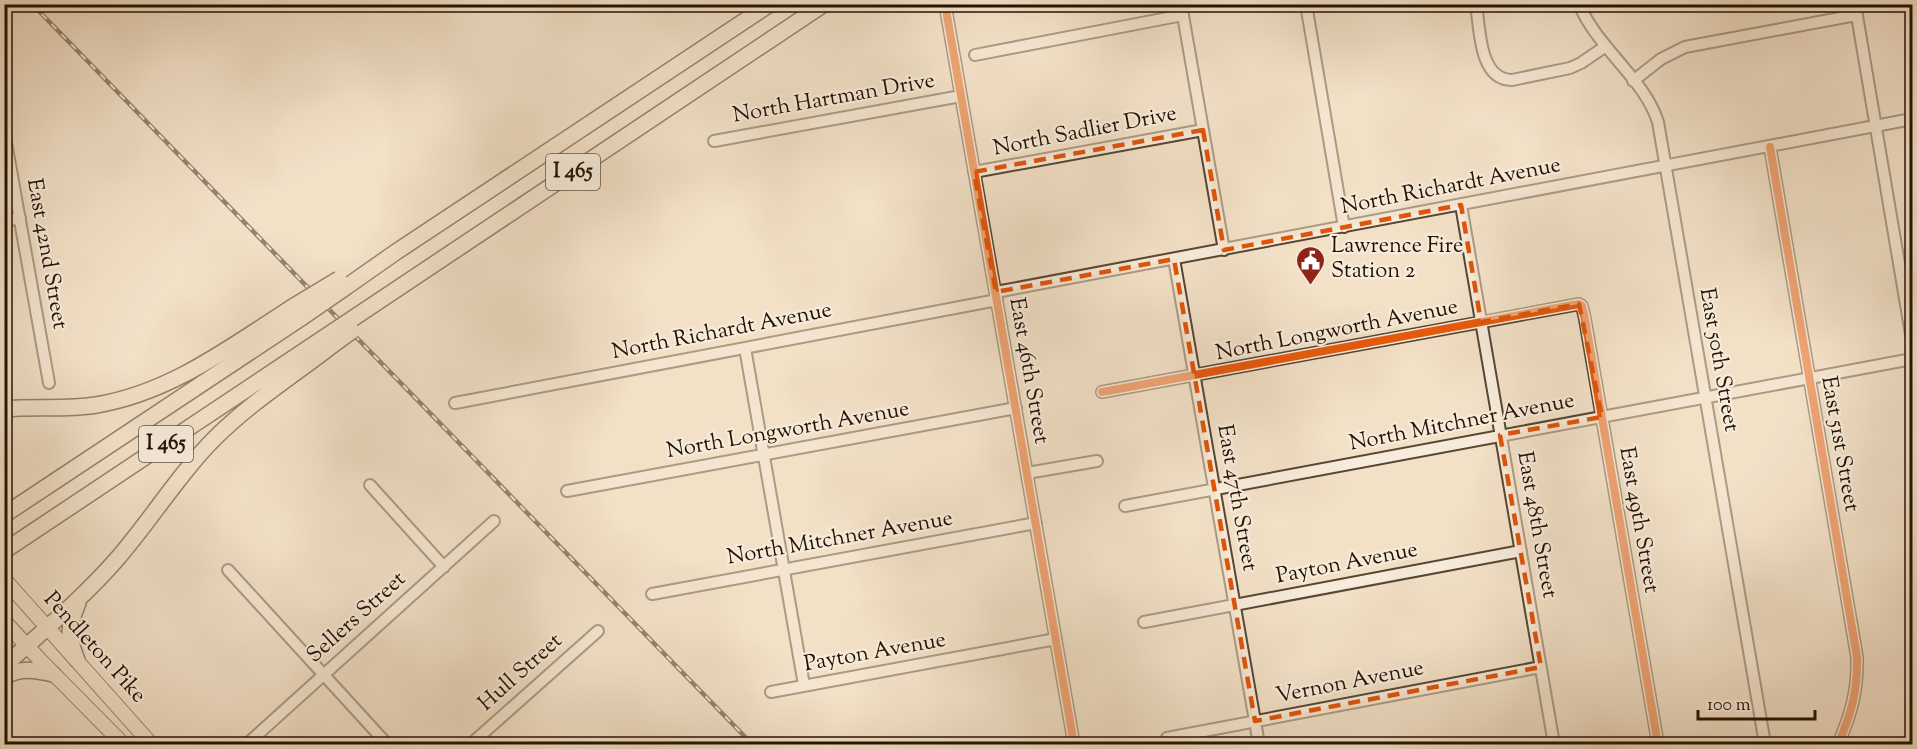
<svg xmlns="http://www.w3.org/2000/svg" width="1917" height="749" viewBox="0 0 1917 749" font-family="'Sorts Mill Goudy',serif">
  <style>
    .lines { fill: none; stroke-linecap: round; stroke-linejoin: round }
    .minor-casing { stroke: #574632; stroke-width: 14 }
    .major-casing { stroke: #231200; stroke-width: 16 }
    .highway-casing { stroke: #231200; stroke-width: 18 }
    .minor { stroke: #f7ebdb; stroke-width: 10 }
    .major { stroke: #f2e0c7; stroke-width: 14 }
    .highway { stroke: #f2e0c7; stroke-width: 15 }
    .rail-casing { stroke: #231200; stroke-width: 4.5 }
    .rail { stroke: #f7ebdb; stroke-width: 2; stroke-dasharray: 7; stroke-linecap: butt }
    .highway-bridge-casing { stroke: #231200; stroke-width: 18; stroke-linecap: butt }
    .highway-bridge { stroke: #f2e0c7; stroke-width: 15 }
    .cycleway-casing { stroke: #f7ebdb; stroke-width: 11 }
    .cycleway { stroke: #e8590c; stroke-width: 8 }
    .marked { fill: none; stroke: #de550b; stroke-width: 4.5; stroke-dasharray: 12 8; stroke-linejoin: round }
    .labels { text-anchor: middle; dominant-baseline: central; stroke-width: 4.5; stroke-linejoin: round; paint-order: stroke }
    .shield { fill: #f7ebdb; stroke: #635342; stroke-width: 1.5 }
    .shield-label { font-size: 21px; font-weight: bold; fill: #231200 }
    .street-label { font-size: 22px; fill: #231200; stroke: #f7ebdb }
    .poi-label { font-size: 22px; fill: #231200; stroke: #f7ebdb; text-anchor: start }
  </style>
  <rect width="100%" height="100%" fill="#f2e0c7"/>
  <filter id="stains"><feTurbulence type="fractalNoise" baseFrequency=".00333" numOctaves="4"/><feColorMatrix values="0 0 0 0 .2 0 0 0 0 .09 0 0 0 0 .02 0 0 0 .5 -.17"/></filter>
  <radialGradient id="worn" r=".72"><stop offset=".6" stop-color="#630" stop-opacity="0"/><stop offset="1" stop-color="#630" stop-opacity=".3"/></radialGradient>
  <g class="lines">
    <defs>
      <path id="minor" d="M945,4L1074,744
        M1181,4L1224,250
        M1306,4L1344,227
        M1476,4C1480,29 1479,80 1512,80L1570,68L1581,63L1606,46
        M1579,4C1597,48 1644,78 1658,122L1765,744
        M1855,4L1912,340
        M975,55L1183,15
        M1633,81L1661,59L1685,47L1856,15
        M4,131L49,383
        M714,141L961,96
        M1770,147L1857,657C1858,690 1851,715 1838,744
        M974,172L1203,130
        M1461,205L1554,744
        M4,221L20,218
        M1174,259L1259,744
        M996,292L1912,119
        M745,348L804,685
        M1102,392L1579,304L1582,306L1585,319L1658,744
        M455,403L997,300
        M1027,473L1097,461
        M370,485L444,567
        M567,491L1016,408
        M1125,506L1912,359
        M228,570L387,744
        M652,594L1036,523
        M1144,622L1521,551
        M771,692L1056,639
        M1167,738L1541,667
        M247,744L494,521
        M471,744L598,631"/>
      <path id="major" d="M4,579L151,744
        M4,621L40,660L123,744"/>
      <path id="highway" d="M346,287L396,252L770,4
        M367,309L824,4
        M4,409C35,406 66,410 96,405C170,393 230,347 291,308
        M4,515L301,318
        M4,551L322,339
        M77,660C67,635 68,627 78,603
        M4,666C43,631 83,598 117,559C151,520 178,475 215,438C250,403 291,377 330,347
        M4,677C20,667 36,670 53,674"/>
    </defs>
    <use href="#minor" class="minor-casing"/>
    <use href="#major" class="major-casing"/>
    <use href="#highway" class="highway-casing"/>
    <use href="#minor" class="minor"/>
    <use href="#major" class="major"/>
    <use href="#highway" class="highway"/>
    <defs>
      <path id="rail" d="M32,4L752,744"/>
    </defs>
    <use href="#rail" class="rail-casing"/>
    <use href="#rail" class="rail"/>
    <defs>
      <path id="highway-bridge" d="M291,308L339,279
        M301,318L346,287
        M322,339L367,309
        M330,347L352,331"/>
    </defs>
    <use href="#highway-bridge" class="highway-bridge-casing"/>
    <use href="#highway-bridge" class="highway-bridge"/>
    <defs>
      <path id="cycleway" d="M945,4L1074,744
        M1770,147L1857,657C1858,690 1851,715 1838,744
        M1102,392L1579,304L1582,306L1585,319L1658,744"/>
    </defs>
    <use href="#cycleway" class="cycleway-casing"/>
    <use href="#cycleway" class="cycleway"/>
  </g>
  <path d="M0 0H1917V749H0ZM1203,130L1224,250L1461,205L1481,322L1579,304L1602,417L1500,435L1541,667L1255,721L1174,259L996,292L974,172Z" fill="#f2e0c7" fill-opacity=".55" fill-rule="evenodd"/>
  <path class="marked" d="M1203,130L1224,250L1461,205L1481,322L1579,304L1602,417L1500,435L1541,667L1255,721L1174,259L996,292L974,172Z"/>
  <defs>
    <symbol id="civic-pin" viewBox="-11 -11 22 30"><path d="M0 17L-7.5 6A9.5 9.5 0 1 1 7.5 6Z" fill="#8f2418" stroke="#f7ebdb"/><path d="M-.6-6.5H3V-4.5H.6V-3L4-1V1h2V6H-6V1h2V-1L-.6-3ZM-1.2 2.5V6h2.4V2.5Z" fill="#fff"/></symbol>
  </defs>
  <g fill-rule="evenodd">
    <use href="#civic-pin" x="1294" y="244" width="33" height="45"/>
  </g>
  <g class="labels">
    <g class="shield">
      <rect x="546" y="154" width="54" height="36" rx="4.5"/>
      <rect x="139" y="426" width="54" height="36" rx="4.5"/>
    </g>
    <g class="shield-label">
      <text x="573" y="172">I 465</text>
      <text x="166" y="444">I 465</text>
    </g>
    <g class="street-label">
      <text transform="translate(834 99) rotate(-10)">North Hartman Drive</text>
      <text transform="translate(1085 132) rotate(-11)">North Sadlier Drive</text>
      <text transform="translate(1451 187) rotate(-11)">North Richardt Avenue</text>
      <text transform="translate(46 254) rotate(80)">East 42nd Street</text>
      <text transform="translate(1337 331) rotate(-11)">North Longworth Avenue</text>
      <text transform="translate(722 332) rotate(-11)">North Richardt Avenue</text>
      <text transform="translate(1718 360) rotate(80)">East 50th Street</text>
      <text transform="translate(1028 371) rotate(80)">East 46th Street</text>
      <text transform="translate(1462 423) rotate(-11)">North Mitchner Avenue</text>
      <text transform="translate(788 431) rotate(-10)">North Longworth Avenue</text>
      <text transform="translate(1839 444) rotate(80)">East 51st Street</text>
      <text transform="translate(1236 498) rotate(80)">East 47th Street</text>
      <text transform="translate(1638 520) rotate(80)">East 49th Street</text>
      <text transform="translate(1536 525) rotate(80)">East 48th Street</text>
      <text transform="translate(840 539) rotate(-10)">North Mitchner Avenue</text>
      <text transform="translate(1347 564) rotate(-11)">Payton Avenue</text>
      <text transform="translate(357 618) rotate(-42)">Sellers Street</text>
      <text transform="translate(94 648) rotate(48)">Pendleton Pike</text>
      <text transform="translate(875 653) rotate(-10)">Payton Avenue</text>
      <text transform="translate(521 673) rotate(-42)">Hull Street</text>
      <text transform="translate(1350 683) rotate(-11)">Vernon Avenue</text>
    </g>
    <g class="poi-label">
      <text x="1331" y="247">Lawrence Fire<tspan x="1331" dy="25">Station 2</tspan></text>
    </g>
  </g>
  <rect width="1917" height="749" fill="none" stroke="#f2e0c7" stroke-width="24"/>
  <rect x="6" y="6" width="1905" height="737" fill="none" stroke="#231200" stroke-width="3"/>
  <rect x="12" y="12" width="1893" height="725" fill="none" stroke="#231200" stroke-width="1.5"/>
  <path d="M1698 710v9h117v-9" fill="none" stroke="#231200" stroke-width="3"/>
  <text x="1707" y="710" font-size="18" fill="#231200" stroke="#f7ebdb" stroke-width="4.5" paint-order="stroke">100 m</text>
  <rect width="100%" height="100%" filter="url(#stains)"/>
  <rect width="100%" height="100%" fill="url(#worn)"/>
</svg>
